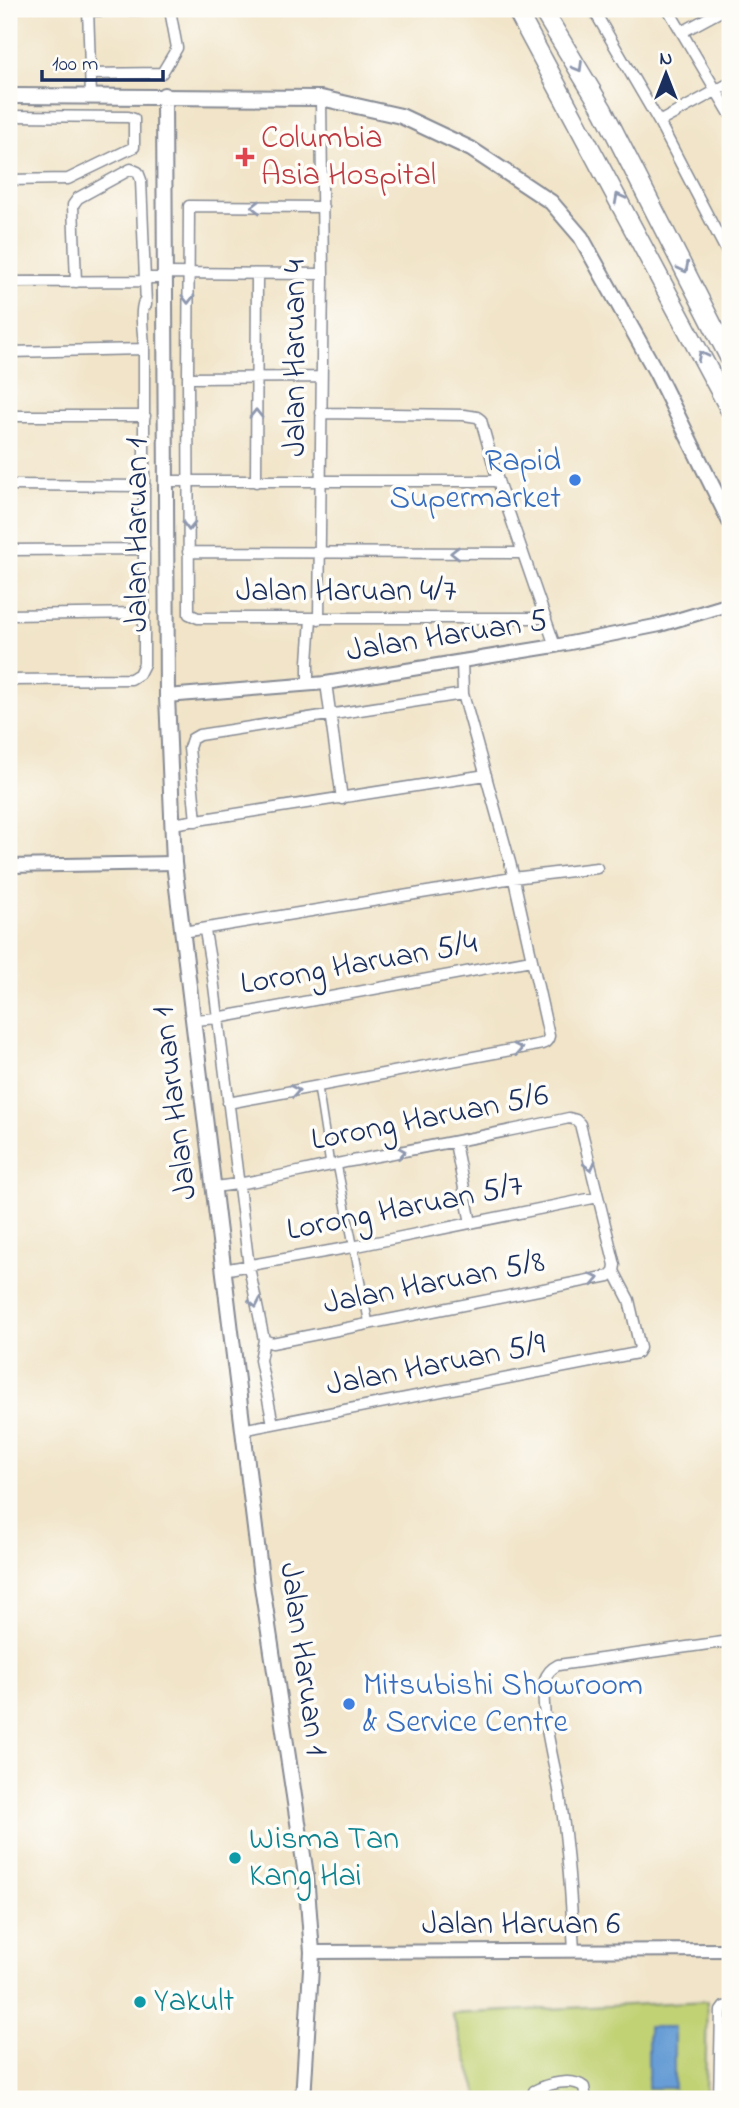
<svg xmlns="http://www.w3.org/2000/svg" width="739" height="2108" viewBox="0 0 739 2108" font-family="'Indie Flower',sans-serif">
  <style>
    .green { fill: #c1d275; stroke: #6e806a; stroke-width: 2 }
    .water { fill: #689ed5; stroke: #42669a; stroke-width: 2 }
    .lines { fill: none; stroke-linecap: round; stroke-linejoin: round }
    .pedestrian-casing { stroke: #868a93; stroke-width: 10 }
    .minor-casing { stroke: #868a93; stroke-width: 13 }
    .tertiary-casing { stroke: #868a93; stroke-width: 16 }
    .secondary-casing { stroke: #868a93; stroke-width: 18 }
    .motorway-casing { stroke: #868a93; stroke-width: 21 }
    .pedestrian { stroke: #fff; stroke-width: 7 }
    .minor { stroke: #fff; stroke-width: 10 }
    .tertiary { stroke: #fff; stroke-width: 12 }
    .secondary { stroke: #fff; stroke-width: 14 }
    .motorway { stroke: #fff; stroke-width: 18 }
    .oneway { stroke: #8d97ae }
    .health-dot { fill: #e0444e; stroke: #fdfcf7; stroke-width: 2.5 }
    .shop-dot { fill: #3f7fe0; stroke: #fdfcf7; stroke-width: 2.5 }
    .culture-dot { fill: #0f9aa8; stroke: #fdfcf7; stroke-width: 2.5 }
    .labels { text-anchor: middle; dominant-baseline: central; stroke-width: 7; stroke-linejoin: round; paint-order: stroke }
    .health-label { font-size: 32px; fill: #be3a42; stroke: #fdfcf7; text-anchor: start }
    .street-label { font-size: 32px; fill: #1b2f5e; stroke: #fdfcf7 }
    .shop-label { font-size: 32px; fill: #366cbe; stroke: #fdfcf7; text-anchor: end }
    .culture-label { font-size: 32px; fill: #0d838f; stroke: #fdfcf7; text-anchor: start }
  </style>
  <rect width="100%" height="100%" fill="#fdfcf7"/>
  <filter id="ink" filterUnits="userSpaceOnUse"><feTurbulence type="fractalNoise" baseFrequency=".0143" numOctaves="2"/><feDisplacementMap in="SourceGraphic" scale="14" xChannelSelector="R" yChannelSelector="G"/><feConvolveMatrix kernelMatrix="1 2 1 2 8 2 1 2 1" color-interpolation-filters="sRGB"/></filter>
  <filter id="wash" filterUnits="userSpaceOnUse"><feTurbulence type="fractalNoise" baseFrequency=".00686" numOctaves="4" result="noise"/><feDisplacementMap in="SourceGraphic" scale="28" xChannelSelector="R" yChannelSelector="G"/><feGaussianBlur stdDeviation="1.57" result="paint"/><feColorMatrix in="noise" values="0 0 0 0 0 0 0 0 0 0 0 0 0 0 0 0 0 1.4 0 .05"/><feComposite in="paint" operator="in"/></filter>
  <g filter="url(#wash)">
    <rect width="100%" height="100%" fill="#f1e4c8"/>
    <path class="green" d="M707,2001L705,2099H480L452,2014Z"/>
    <path class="water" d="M648,2027H674V2088H648Z"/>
  </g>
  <g filter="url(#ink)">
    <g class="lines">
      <defs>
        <path id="pedestrian" d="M318,1087L330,1165
          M337,1164L369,1324"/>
        <path id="minor" d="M88,9L91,96
          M593,9L659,122L730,258
          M668,9L730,114
          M88,11L171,9
          M682,32L721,11
          M90,74L162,73L177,48L170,10
          M9,116L128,117L134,119V147L68,179L9,180
          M659,122L730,83
          M323,207L189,206L188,378L189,614L198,618H546
          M165,273L323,274
          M9,282L144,281L150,278H165
          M76,282L73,205L78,198L131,169L138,172L141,180L146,305
          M9,352L144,349
          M188,378L321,377
          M321,413L464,415L477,417L481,420L498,481L555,646
          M9,416H145
          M166,481H498
          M256,482L257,275
          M9,485L145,486
          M9,550L145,549
          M188,552L523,553
          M9,615L145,613
          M319,619L323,274L321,98
          M9,680L131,679L139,674L144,664V349C144,334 139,314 144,301
          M326,683L342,799
          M308,685V662L311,619
          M196,821L189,748L192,739L199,735L463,694
          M172,824L486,775
          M205,931L213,978L249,1267L264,1340L260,1360L273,1424
          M183,932L513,878L597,868
          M195,1020L217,1018L531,960
          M228,1103L532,1046C540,1044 547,1045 549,1036L511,866L463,694L462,661
          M455,1143L471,1223
          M214,1187C256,1183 295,1172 336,1164C414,1149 492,1135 569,1118L576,1120L580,1124L615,1265L614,1271L629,1300L640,1348L637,1353L242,1430
          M223,1270L352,1247L598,1197
          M264,1340L272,1343L609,1276L614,1271
          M574,1951C571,1899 568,1847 560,1796C555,1764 539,1711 545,1680C547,1672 552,1668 558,1665L730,1641
          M532,2099L534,2091C547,2084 572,2077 584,2087L586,2099
          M719,2099L721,2011L724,2007L730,2006"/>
        <path id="tertiary" d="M167,696L326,683L555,646L660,625L730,604
          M9,866L174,863
          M312,1952L730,1950"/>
        <path id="secondary" d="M164,95L167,696L174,863L262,1586L306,1875L312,1952L303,2099
          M9,96L321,98L401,116L471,149L551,202L581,237L656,372L730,522"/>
        <path id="motorway" d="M516,9L730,410
          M542,9L603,110L730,359"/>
      </defs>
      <use href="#pedestrian" class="pedestrian-casing"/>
      <use href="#minor" class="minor-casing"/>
      <use href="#tertiary" class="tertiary-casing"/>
      <use href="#secondary" class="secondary-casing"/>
      <use href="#motorway" class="motorway-casing"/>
      <use href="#pedestrian" class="pedestrian"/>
      <use href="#minor" class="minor"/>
      <use href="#tertiary" class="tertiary"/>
      <use href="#secondary" class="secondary"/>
      <use href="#motorway" class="motorway"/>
    </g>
    <defs><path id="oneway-chevron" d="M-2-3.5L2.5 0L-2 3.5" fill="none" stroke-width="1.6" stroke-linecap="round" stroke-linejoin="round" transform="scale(1.75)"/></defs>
    <g class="oneway">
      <use href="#oneway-chevron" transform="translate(578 67) rotate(60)"/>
      <use href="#oneway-chevron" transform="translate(619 198) rotate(-118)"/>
      <use href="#oneway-chevron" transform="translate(256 207) rotate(-180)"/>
      <use href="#oneway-chevron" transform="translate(684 268) rotate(63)"/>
      <use href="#oneway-chevron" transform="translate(188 299) rotate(90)"/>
      <use href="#oneway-chevron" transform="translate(702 356) rotate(-117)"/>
      <use href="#oneway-chevron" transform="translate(256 414) rotate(-90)"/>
      <use href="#oneway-chevron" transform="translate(189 526) rotate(91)"/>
      <use href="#oneway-chevron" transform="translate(455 553) rotate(180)"/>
      <use href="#oneway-chevron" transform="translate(518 1049) rotate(-11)"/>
      <use href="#oneway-chevron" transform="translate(295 1091) rotate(-11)"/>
      <use href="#oneway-chevron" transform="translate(401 1152) rotate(-10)"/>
      <use href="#oneway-chevron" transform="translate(590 1166) rotate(76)"/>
      <use href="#oneway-chevron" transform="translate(594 1279) rotate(-12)"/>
      <use href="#oneway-chevron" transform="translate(255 1303) rotate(79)"/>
    </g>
  </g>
  <path class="health-dot" d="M241.5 146.5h7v7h7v7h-7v7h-7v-7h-7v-7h7z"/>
  <g class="shop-dot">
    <circle cx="575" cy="480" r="7"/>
    <circle cx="349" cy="1704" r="7"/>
  </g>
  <g class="culture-dot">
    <circle cx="235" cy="1858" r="7"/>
    <circle cx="140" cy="2002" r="7"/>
  </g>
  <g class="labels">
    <g class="health-label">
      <text x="261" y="139">Columbia<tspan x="261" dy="37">Asia Hospital</tspan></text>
    </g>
    <g class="street-label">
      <text transform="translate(296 358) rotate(-90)">Jalan Haruan 4</text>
      <text transform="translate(138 535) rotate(-90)">Jalan Haruan 1</text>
      <text x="346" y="592">Jalan Haruan 4/7</text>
      <text transform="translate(447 637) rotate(-9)">Jalan Haruan 5</text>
      <text transform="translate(359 965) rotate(-10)">Lorong Haruan 5/4</text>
      <text transform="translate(176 1103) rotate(-97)">Jalan Haruan 1</text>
      <text transform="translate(430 1119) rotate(-11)">Lorong Haruan 5/6</text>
      <text transform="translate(405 1209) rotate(-11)">Lorong Haruan 5/7</text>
      <text transform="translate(434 1284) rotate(-11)">Jalan Haruan 5/8</text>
      <text transform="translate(436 1366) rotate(-11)">Jalan Haruan 5/9</text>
      <text transform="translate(302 1659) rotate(82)">Jalan Haruan 1</text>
      <text x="521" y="1925">Jalan Haruan 6</text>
    </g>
    <g class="shop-label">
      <text x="561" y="462">Rapid<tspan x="561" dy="37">Supermarket</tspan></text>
      <text x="363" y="1686" text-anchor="start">Mitsubishi Showroom<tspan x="363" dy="37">&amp; Service Centre</tspan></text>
    </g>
    <g class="culture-label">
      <text x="249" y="1840">Wisma Tan<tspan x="249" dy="37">Kang Hai</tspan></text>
      <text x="154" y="2002">Yakult</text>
    </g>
  </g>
  <rect width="739" height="2108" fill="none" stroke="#fdfcf7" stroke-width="35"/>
  <g transform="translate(666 74)" stroke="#fdfcf7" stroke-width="5" paint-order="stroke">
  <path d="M0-5L12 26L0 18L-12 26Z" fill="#1b2f5e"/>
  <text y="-10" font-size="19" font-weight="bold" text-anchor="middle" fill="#1b2f5e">N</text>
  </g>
  <path d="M42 70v10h121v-10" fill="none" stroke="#1b2f5e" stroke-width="3.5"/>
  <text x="52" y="70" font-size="21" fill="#1b2f5e" stroke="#fdfcf7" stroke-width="5" paint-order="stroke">100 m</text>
</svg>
